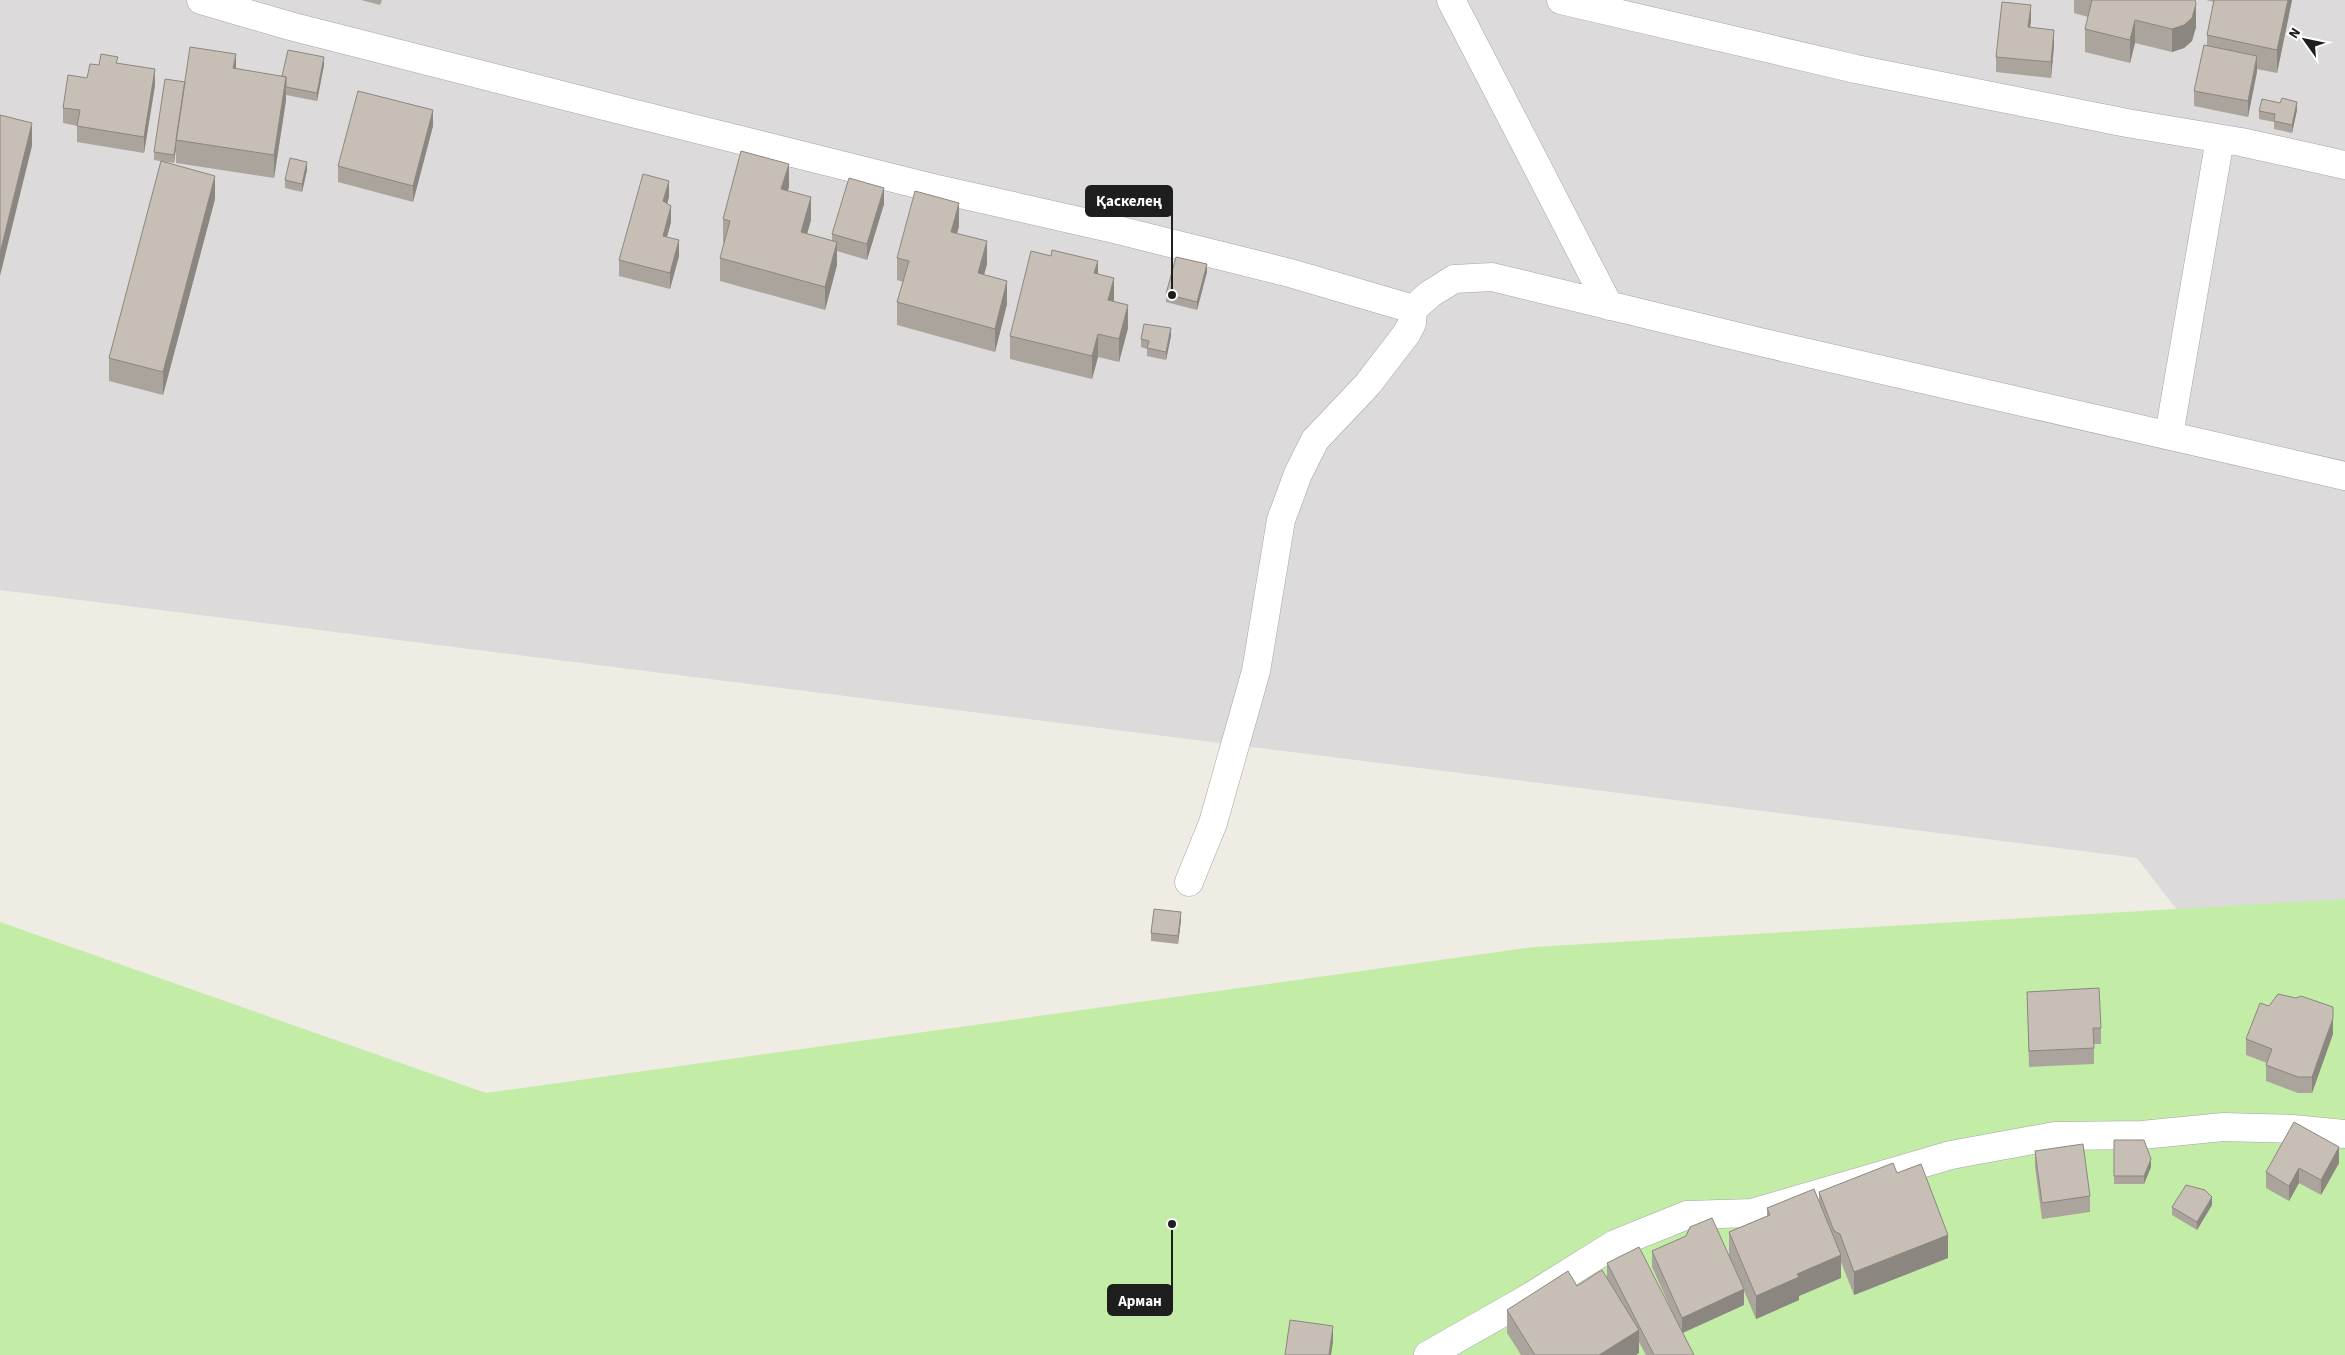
<svg xmlns="http://www.w3.org/2000/svg" width="2345" height="1355" viewBox="0 0 2345 1355" font-family="'Source Sans 3',sans-serif">
  <style>
    .residential { fill: #dcdada }
    .grass { fill: #c3eca6 }
    .lines { fill: none; stroke-linecap: round; stroke-linejoin: round }
    .minor-casing { stroke: #a5a5a5; stroke-width: 29 }
    .minor { stroke: #fff; stroke-width: 28 }
    .wall { fill: #aba49d }
    .shaded-wall { fill: #8b867f }
    .building { fill: #c7bfb6; stroke: #8b867f }
    .leader { fill: none; stroke: #1e1e1e; stroke-width: 2 }
    .callout-dot { fill: #1e1e1e; stroke: #fff; stroke-width: 2 }
    .callout { fill: #1e1e1e; stroke: #1e1e1e; stroke-width: 2 }
    .callout-label { font-size: 15px; text-anchor: middle; font-weight: bold; fill: #fff }
  </style>
  <rect width="100%" height="100%" fill="#efece3"/>
  <path class="residential" d="M0,0H2345V1128L2137,858L0,590Z"/>
  <path class="grass" d="M2345,899V1355H0V922L486,1093L1534,947Z"/>
  <g class="lines">
    <defs>
      <path id="minor" d="M201,0L290,26L624,111L933,188L1110,228L1290,273L1413,309L1430,294L1454,279L1492,277L1756,341L2345,476
        M1451,0L1609,306
        M1561,0L1856,69L2127,123L2241,142L2345,165
        M2169,435L2220,139
        M1189,882L1213,823L1256,671L1281,520L1298,474L1315,440L1368,384L1407,333L1412,323L1413,309
        M1428,1355L1525,1300L1615,1244L1687,1215L1752,1213L1951,1155L2055,1136L2142,1135L2223,1127L2293,1129L2345,1134"/>
    </defs>
    <use href="#minor" class="minor-casing"/>
    <use href="#minor" class="minor"/>
  </g>
  <path class="wall" d="M361,0H382L380,5Z
    M2074,0H2195L2196,27L2192,41L2184,48L2172,52L2135,43L2130,63L2085,52V29L2088,17L2074,13Z
    M2206,0H2292L2277,73L2257,69L2248,117L2194,106V91L2207,46V35L2214,2Z
    M2031,20L2030,27L2054,46L2051,78L1996,72V57Z
    M118,63L155,85L144,153L77,142V126L63,123V108L99,65Z
    M324,65L317,101L286,95V100L274,178L176,163V148L174,163L154,160V152L185,82L282,76Z
    M2297,110L2292,133L2274,129V122L2259,119V111Z
    M433,126L413,202L338,182V166Z
    M307,170L302,192L285,188V180Z
    M789,187L787,191L811,220L807,234L832,241V234L884,204L867,260L837,251V265L825,310L720,281V258L725,243L723,242V219Z
    M669,197L667,204L671,222L667,237L679,256L670,289L619,276V260Z
    M215,199L163,395L109,381V358Z
    M959,226L957,233L987,264L984,275L1007,304L995,352L897,325V302L903,282L897,280V258Z
    M1207,272L1197,310L1166,302V294Z
    M1098,274L1128,328L1119,362L1098,357L1092,379L1010,359V336Z
    M1171,336L1166,360L1147,356V349L1141,347V339Z
    M1181,920L1178,944L1151,941V933Z
    M2027,992L2101,1028V1044H2094V1064L2029,1067Z
    M2333,1034L2312,1093H2298L2266,1081V1065L2267,1063L2246,1055V1039Z
    M2114,1140L2151,1167L2144,1184H2114Z
    M2035,1151L2090,1196V1212L2042,1219L2035,1167Z
    M2339,1163L2321,1195L2299,1183L2289,1201L2266,1188V1172Z
    M1897,1173L1948,1258L1854,1295L1841,1262V1278L1799,1296V1300L1756,1319L1744,1291V1305L1683,1333L1694,1355H1646L1639,1342V1353L1636,1355H1521L1507,1333V1310L1577,1286L1607,1278V1263L1671,1309L1652,1267V1251L1729,1255V1232L1767,1216V1208L1819,1201V1192Z
    M2212,1205L2197,1230L2172,1215V1207Z"/>
  <path class="shaded-wall" d="M2288,0H2292L2277,73V50Z
    M2196,4V27L2192,41L2184,48L2172,52V29Z
    M2031,5V20L2028,43V27Z
    M2135,20V43L2130,63V40Z
    M2054,30V46L2051,78V62Z
    M236,54V77L233,68Z
    M2257,56V72L2248,117V101Z
    M324,57V65L317,101V93Z
    M155,69V85L144,153V137Z
    M286,77V100L274,178V155Z
    M2297,102V110L2292,133V125Z
    M433,110V126L413,202V186Z
    M32,123V146L0,276V253Z
    M176,140V148L174,163V155Z
    M307,162V170L302,192V184Z
    M789,164V187L781,212V189Z
    M215,176V199L163,395V372Z
    M669,181V197L663,217V201Z
    M884,188V204L867,260V244Z
    M811,197V220L801,255V232Z
    M959,203V226L951,255V232Z
    M671,206V222L663,251V236Z
    M679,240V256L670,289V273Z
    M987,241V264L978,296V273Z
    M837,242V265L825,310V287Z
    M1098,261V284L1094,273Z
    M1207,264V272L1197,310V302Z
    M1114,278V301L1108,300Z
    M1007,281V304L995,352V329Z
    M1128,305V328L1119,362V339Z
    M1171,328V336L1166,360V352Z
    M1098,334V357L1092,379V356Z
    M1181,912V920L1178,944V936Z
    M2333,1018V1034L2312,1093V1077Z
    M2339,1147V1163L2321,1195V1180Z
    M2151,1159V1167L2144,1184V1176Z
    M2299,1168V1183L2289,1201V1186Z
    M2212,1197V1205L2197,1230V1222Z
    M1948,1235V1258L1854,1295V1272Z
    M1841,1255V1278L1799,1296V1300L1756,1319V1296L1797,1274Z
    M1744,1289V1305L1682,1333V1318Z
    M1333,1326V1342L1331,1355H1329Z
    M1639,1330V1353L1636,1355H1599Z"/>
  <path class="building" d="M2092,0H2195L2196,4L2192,18L2184,25L2172,29L2135,20L2130,40L2085,29Z
    M2214,0H2288L2277,50L2207,35Z
    M2002,2L2031,5L2028,27L2054,30L2051,62L1996,57Z
    M2204,45L2257,56L2248,101L2194,91Z
    M190,47L236,54L233,68L286,77L274,155L176,140Z
    M288,50L324,57L317,93L286,87V77L282,76Z
    M101,54L118,57L116,63L155,69L144,137L77,126L80,110L63,108L68,75L87,78L90,64L99,65Z
    M165,79L185,82L174,155L154,152Z
    M358,91L433,110L413,186L338,166Z
    M2282,98L2297,102L2292,125L2274,121L2275,114L2259,111L2262,99L2280,103Z
    M0,115L32,123L0,253Z
    M741,151L789,164L781,189L811,197L801,232L837,242L825,287L720,258L730,221L723,219Z
    M290,158L307,162L302,184L285,180Z
    M161,161L215,176L163,372L109,358Z
    M643,174L669,181L663,201L671,206L663,236L679,240L670,273L619,260Z
    M849,178L884,188L867,244L832,234Z
    M915,191L959,203L951,232L987,241L978,273L1007,281L995,329L897,302L909,261L897,258Z
    M1052,250L1098,261L1094,273L1114,278L1108,300L1128,305L1119,339L1098,334L1092,356L1010,336L1031,251L1051,256Z
    M1176,257L1207,264L1197,302L1166,294Z
    M1144,324L1171,328L1166,352L1147,348L1149,341L1141,339Z
    M1154,909L1181,912L1178,936L1151,933Z
    M2099,988L2101,1028H2093L2094,1048L2029,1051L2027,992Z
    M2278,994L2296,998L2301,996L2333,1007V1018L2312,1077H2298L2266,1065L2272,1049L2246,1039L2260,1003L2269,1006Z
    M2294,1122L2339,1147L2321,1180L2299,1168L2289,1186L2266,1172Z
    M2114,1140H2144L2151,1159L2144,1176H2114Z
    M2083,1144L2090,1196L2042,1203L2035,1151Z
    M1893,1163L1897,1173L1921,1164L1948,1235L1854,1272L1840,1234L1834,1231L1819,1192Z
    M2186,1185L2205,1190L2212,1197L2197,1222L2172,1207Z
    M1814,1189L1841,1255L1797,1274L1799,1277L1756,1296L1729,1232L1770,1215L1767,1208Z
    M1712,1218L1744,1289L1682,1318L1652,1251L1686,1236L1690,1227Z
    M1639,1247L1694,1355H1654L1607,1263Z
    M1602,1270L1639,1330L1599,1355H1535L1507,1310L1568,1271L1577,1286Z
    M1290,1320L1333,1326L1329,1355H1285Z"/>
  <path class="leader" d="M1172 295L1172 201M1172 1224L1172 1300"/>
  <g class="callout-dot">
    <circle cx="1172" cy="295" r="5"/>
    <circle cx="1172" cy="1224" r="5"/>
  </g>
  <g class="callout">
    <rect x="1086" y="186" width="86" height="30" rx="5"/>
    <rect x="1108" y="1285" width="64" height="30" rx="5"/>
  </g>
  <g class="callout-label">
    <text x="1129" y="206">Қаскелең</text>
    <text x="1140" y="1306">Арман</text>
  </g>
  <g transform="translate(2305 40) rotate(303)" stroke="#ffffff" stroke-width="4" paint-order="stroke">
  <path d="M0-4L9 19L0 12L-9 19Z" fill="#1e1e1e"/>
  <text y="-8" font-size="14" font-weight="bold" text-anchor="middle" fill="#1e1e1e">N</text>
  </g>
</svg>
